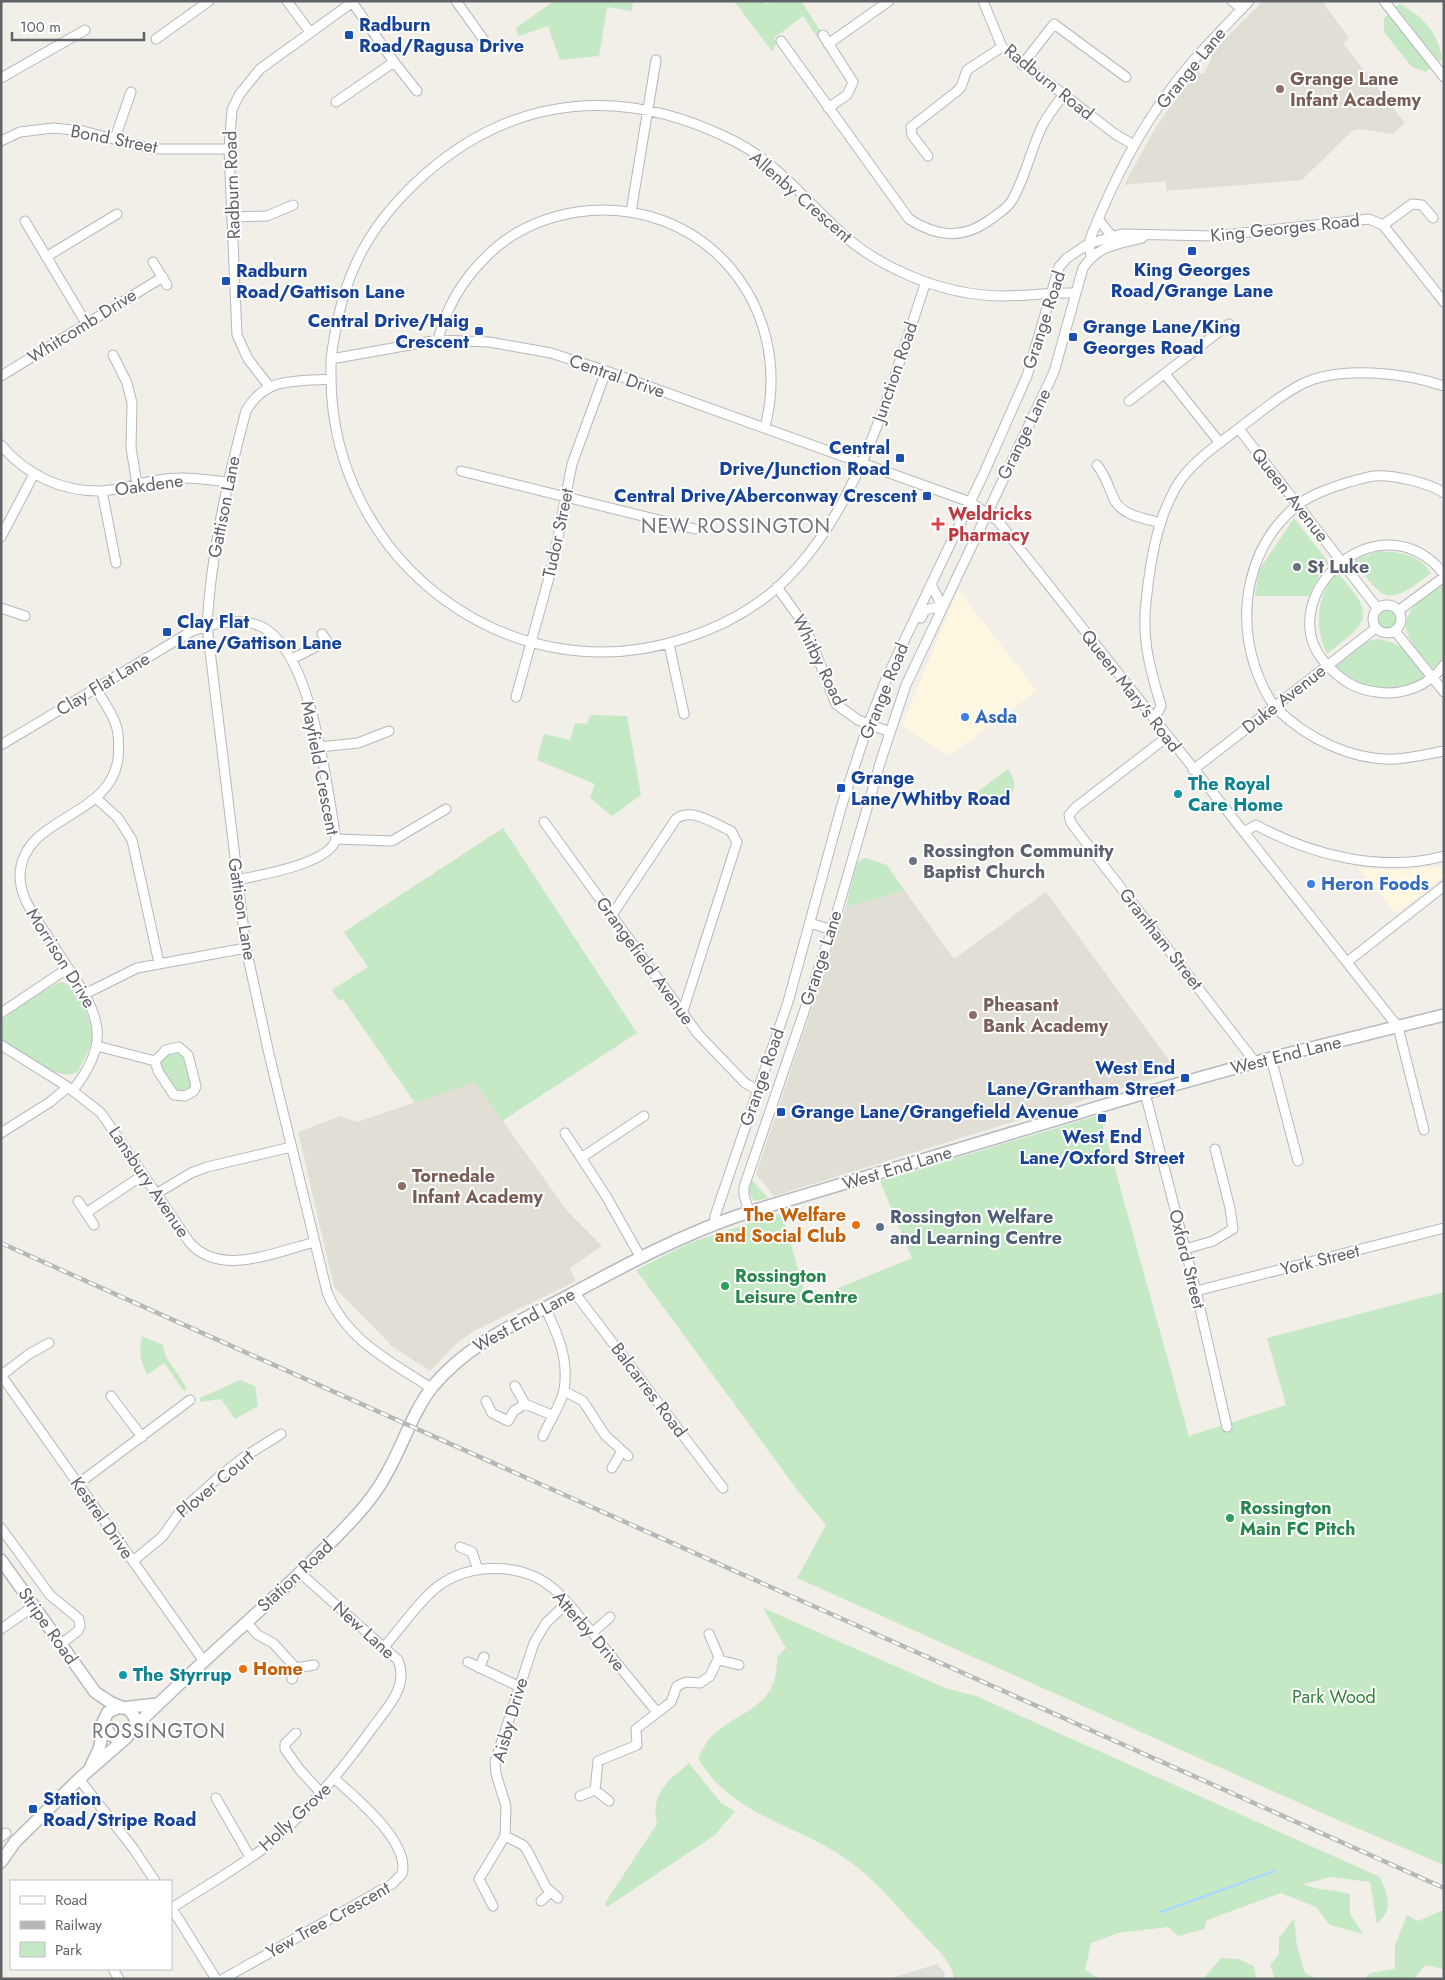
<svg xmlns="http://www.w3.org/2000/svg" width="1445" height="1980" viewBox="0 0 1445 1980" font-family="Jost,sans-serif">
  <style>
    .commercial { fill: #fef7e0 }
    .industrial { fill: #e0deda }
    .education { fill: #e1ded6 }
    .green { fill: #c5e8c5 }
    .lines { fill: none; stroke-linecap: round; stroke-linejoin: round }
    .stream { stroke: #aadaff; stroke-width: 2.5 }
    .street-casing { stroke: #b5b8bc; stroke-width: 11 }
    .secondary-casing { stroke: #b6babf; stroke-width: 14 }
    .street { stroke: #fff; stroke-width: 9 }
    .secondary { stroke: #fff; stroke-width: 11 }
    .rail-casing { stroke: #b6b7b8; stroke-width: 4.5 }
    .rail { stroke: #fff; stroke-width: 2.5; stroke-dasharray: 8; stroke-linecap: butt }
    .transit-dot { fill: #1a4fb4; stroke: #fff; stroke-width: 2 }
    .education-dot { fill: #8d6e63; stroke: #fff; stroke-width: 2 }
    .health-dot { fill: #e0444e; stroke: #fff; stroke-width: 2 }
    .worship-dot { fill: #6b7280; stroke: #fff; stroke-width: 2 }
    .shop-dot { fill: #3f7fe0; stroke: #fff; stroke-width: 2 }
    .culture-dot { fill: #0f9aa8; stroke: #fff; stroke-width: 2 }
    .food-dot { fill: #e8710a; stroke: #fff; stroke-width: 2 }
    .service-dot { fill: #5c6f8a; stroke: #fff; stroke-width: 2 }
    .leisure-dot { fill: #2e9e5b; stroke: #fff; stroke-width: 2 }
    .labels { text-anchor: middle; dominant-baseline: central; stroke-width: 4; stroke-linejoin: round; paint-order: stroke }
    .transit-label { font-size: 18px; font-weight: bold; fill: #164399; stroke: #fff; text-anchor: start }
    .street-label { font-size: 18px; fill: #5f6368; stroke: #fff }
    .education-label { font-size: 18px; font-weight: bold; fill: #785e54; stroke: #fff; text-anchor: start }
    .health-label { font-size: 18px; font-weight: bold; fill: #be3a42; stroke: #fff; text-anchor: start }
    .worship-label { font-size: 18px; font-weight: bold; fill: #5b616d; stroke: #fff; text-anchor: start }
    .shop-label { font-size: 18px; font-weight: bold; fill: #366cbe; stroke: #fff; text-anchor: start }
    .culture-label { font-size: 18px; font-weight: bold; fill: #0d838f; stroke: #fff; text-anchor: start }
    .food-label { font-size: 18px; font-weight: bold; fill: #c56008; stroke: #fff; text-anchor: end }
    .service-label { font-size: 18px; font-weight: bold; fill: #4e5e75; stroke: #fff; text-anchor: start }
    .leisure-label { font-size: 18px; font-weight: bold; fill: #27864d; stroke: #fff; text-anchor: start }
    .park-label { font-size: 18px; fill: #348238; stroke: #fff }
    .quarter-label { font-size: 20px; letter-spacing: 1px; fill: #70757a; stroke: #fff }
  </style>
  <rect width="100%" height="100%" fill="#f1efe8"/>
  <path class="commercial" d="M958,590L1037,691L949,756L902,725Z
    M1444,866V876L1396,914L1359,868L1395,870Z"/>
  <path class="industrial" d="M937,1964L944,1972L945,1979H889Z"/>
  <path class="education" d="M1263,1H1322L1349,38L1343,43L1405,123L1393,134L1359,129L1352,131L1302,180L1166,191V181L1124,185L1156,127L1195,71L1204,74L1215,49Z
    M905,891L954,959L1046,892L1177,1071L774,1196L756,1174L846,907Z
    M475,1082L568,1212L602,1246L570,1268L576,1281L474,1331L457,1343L430,1371L393,1347L334,1287L298,1132L341,1116L357,1122Z"/>
  <path class="green" d="M554,1H633L632,11L607,7L599,56L560,60L548,26L519,36L516,28Z
    M734,1H763L766,4L774,1H801L823,35L817,37L803,16L774,38L777,43L772,51Z
    M1399,4C1421,13 1440,36 1442,59L1426,72L1412,67L1384,32V18Z
    M1294,518L1329,563L1320,574L1309,596H1255L1259,570Z
    M1379,551C1399,552 1419,554 1431,573C1388,607 1384,602 1353,560Z
    M1337,572C1375,616 1372,619 1327,654C1314,625 1316,597 1337,572Z
    M1444,583V658L1433,669C1425,659 1413,648 1408,635C1398,613 1427,592 1444,583Z
    M1377 619a10 10 0 1 1 20 0a10 10 0 1 1-20 0Z
    M1377,639C1404,642 1412,657 1426,677C1390,695 1366,693 1336,666L1366,642Z
    M590,715L627,716L641,795L612,816L590,798L595,784L537,760L544,734L570,740L575,723L587,724Z
    M1008,769C1023,790 1009,805 985,805L973,795Z
    M503,828L637,1033L502,1121L475,1082L415,1103L343,999L339,1001L332,990L368,967L344,932Z
    M865,858L887,865L905,891L846,907L857,862Z
    M60,982C78,983 92,1021 92,1036C91,1048 84,1058 79,1069C68,1089 14,1049 1,1039V1021L9,1015L8,1013L46,989Z
    M184,1050L196,1086L191,1094L170,1090L157,1057L160,1054Z
    M1100,1115L1189,1436L1286,1405L1267,1338L1444,1292V1865L1324,1814L797,1578L826,1525L798,1491L636,1270L692,1242L782,1213L807,1301L912,1258L880,1181Z
    M752,1180L768,1198L754,1201L748,1190Z
    M142,1336L163,1345L166,1357L187,1388L184,1391L164,1363L147,1375C141,1362 138,1350 142,1336Z
    M240,1380L255,1386L258,1406L235,1419L221,1399L200,1402V1398Z
    M763,1608L945,1688L976,1696L1380,1877C1388,1896 1394,1909 1377,1924L1370,1882L1331,1877L1303,1884C1317,1891 1334,1889 1350,1894V1914L1363,1934L1330,1925L1316,1907L1281,1893L1207,1920L1204,1929L1178,1936L1168,1927L1118,1933L1091,1943L1085,1970L1100,1979H954C952,1960 933,1946 922,1933C895,1905 873,1876 840,1855C791,1823 729,1813 698,1758C702,1751 706,1741 713,1735C744,1707 778,1708 777,1657L786,1648Z
    M689,1763L721,1803L735,1811L715,1835L607,1907L605,1903L657,1824C650,1793 668,1781 689,1763Z
    M1441,1911H1444V1969L1425,1965L1414,1979H1365L1370,1973L1395,1969V1945L1407,1915L1418,1921Z
    M1294,1918L1297,1946L1305,1973L1316,1979H1275L1270,1965L1279,1954V1938Z
    M1221,1958L1238,1959L1254,1966L1256,1979H1203Z"/>
  <g class="lines">
    <path class="stream" d="M1161,1912L1274,1871"/>
    <defs>
      <path id="street" d="M287,1L310,32
        M456,1L484,40
        M983,1L1002,47L1115,134L1134,145
        M1232,1L1242,9
        M1384,1L1444,77
        M823,35L853,82L847,95L828,108
        M156,39L209,1
        M781,41L909,219C937,237 963,240 991,219C998,214 1006,209 1011,202C1024,181 1030,153 1040,131C1045,118 1055,107 1063,95
        M828,44L889,1
        M394,62L417,91
        M1022,65L1054,24L1126,77
        M1,78L85,30
        M336,102L394,62L352,2
        M115,138L131,92
        M1,141L20,132L53,128L83,131L152,149H229
        M928,156L912,135L911,127L956,92L961,87L967,70L1002,47
        M631,212L656,60
        M232,217L267,216L293,205
        M1098,219L1115,240
        M25,221L86,323
        M1383,225L1412,204L1422,205L1433,218
        M46,257L117,214
        M1091,258L1089,243L1092,234C1112,184 1138,133 1170,90C1193,58 1222,30 1249,1
        M153,262L167,285
        M438,340C446,308 461,282 484,259C509,232 541,218 577,212C703,194 796,306 765,427
        M113,355L127,383L132,403L131,448L137,484
        M331,359C335,328 341,297 354,268C369,232 395,201 424,175C517,93 626,86 734,141C780,164 810,206 848,239C866,254 887,266 908,275C938,288 972,296 1004,296C1028,296 1051,292 1075,293
        M1165,374L1220,443
        M1,376L163,277
        M331,379C333,561 510,697 686,638C720,627 751,611 778,587C860,513 891,383 926,282
        M269,386L248,359L237,335L229,149L232,110L239,95L260,69L354,1
        M1129,401L1229,324
        M1239,429L1378,609
        M1,445C26,475 62,492 102,491C121,490 139,483 158,480C181,476 204,479 226,482
        M1097,465C1105,475 1108,485 1113,497C1121,516 1143,518 1161,523
        M461,471L695,529
        M102,491L116,563
        M1444,493C1430,483 1391,474 1374,476C1366,477 1357,480 1349,482C1330,488 1309,495 1294,508C1248,548 1237,612 1255,667C1260,681 1267,697 1276,708C1306,738 1352,761 1395,759C1411,758 1428,754 1444,751
        M1,537L34,474
        M1444,574C1378,492 1263,604 1330,668C1344,682 1357,690 1377,692C1402,696 1429,686 1444,665
        M777,587L805,626L836,704L858,720L890,732
        M1373 619a14 14 0 1 1 28 0a14 14 0 1 1-28 0Z
        M1,608L25,616
        M1398,611L1444,577
        M921,618L925,610L942,606L931,584
        M1395,631L1444,692
        M669,644L684,714
        M292,659L327,641L322,634
        M516,697L553,563L572,464L606,371
        M1154,720L1161,706C1159,697 1155,687 1153,677C1146,653 1143,628 1146,602C1150,564 1156,523 1175,489C1187,466 1214,447 1234,432C1256,416 1278,396 1302,384C1340,365 1405,373 1444,386
        M1167,737L1076,807L1069,815L1071,823L1255,1062
        M1,745L192,631C212,624 239,617 260,626C312,648 327,788 336,839C330,864 259,875 237,880
        M319,747L358,743L389,731
        M1193,770L1376,628
        M97,799L118,818L132,840L159,963
        M544,822L698,1034L745,1083L758,1090
        M1244,832L1256,825C1311,855 1381,873 1444,856
        M336,839L392,841L446,809
        M612,915L676,819C692,807 715,824 731,831L737,842L682,1014
        M810,923L832,930
        M1347,962L1444,886
        M85,994L137,968L246,948
        M1,1013L68,968
        M1,1045L68,1087L101,1113L190,1243C221,1278 278,1251 315,1242
        M97,1046L155,1061L166,1050L179,1047L188,1055L196,1086L194,1091L185,1096L174,1095L158,1071L155,1061
        M1271,1058L1298,1161
        M73,1090C109,1045 102,1019 72,974C61,957 50,940 39,923C29,908 20,894 20,875C22,816 110,819 118,759C119,748 119,735 116,725C112,712 102,700 96,688
        M1145,1093L1196,1291L1227,1427
        M1,1133L50,1102L68,1087
        M565,1133L606,1196L641,1258
        M581,1158L644,1116
        M156,1194L191,1173L207,1167L291,1147
        M78,1201L94,1225
        M749,1212L744,1195V1187L832,930L881,760L906,685L1054,372L1083,268C1100,244 1116,245 1142,238
        M86,1213L143,1175
        M715,1223V1216L788,1002L841,808L868,725L887,677L984,473L1027,376L1059,267L1067,258L1088,244L1122,234L1215,236L1369,219L1383,225L1444,302
        M1185,1249L1213,1241L1233,1229L1230,1208L1215,1149
        M1196,1291L1444,1228
        M574,1292L723,1488
        M1,1375L203,1660
        M2,1375L29,1354L49,1343
        M431,1388C390,1361 346,1340 327,1292L269,1054L246,948L207,626C211,553 227,482 246,411C266,376 295,382 331,379V359L438,340L489,342L551,353L606,371L970,502L998,521L1398,1027L1424,1130
        M564,1391L583,1401L605,1435L628,1456
        M111,1396L142,1437
        M486,1401L492,1413L508,1421L514,1411L525,1404L515,1386
        M525,1404L552,1415
        M543,1436C549,1422 561,1405 564,1390C569,1359 558,1335 545,1307
        M612,1468L622,1451
        M78,1484L190,1400
        M1,1528L50,1595L79,1619L80,1626L78,1631L61,1644
        M460,1547L472,1552L478,1570
        M133,1561L162,1537L180,1512L221,1475L244,1457L281,1434
        M246,1622L258,1635L273,1643L296,1668L292,1679
        M1,1629L34,1606
        M592,1633L610,1617
        M384,1647C401,1628 417,1603 437,1587C470,1562 522,1562 554,1589C570,1603 581,1620 594,1635C615,1661 636,1687 657,1712
        M719,1660L739,1665
        M468,1662L518,1686
        M296,1668L314,1665
        M479,1668L484,1657
        M296,1733L285,1744V1749L300,1770L322,1794
        M79,1779L133,1848L155,1881
        M595,1790L598,1761L637,1745L636,1729L671,1702L677,1686L686,1682L700,1683L710,1676L719,1657L709,1634
        M580,1796L595,1790L609,1801
        M216,1798L250,1857
        M1,1837L6,1833
        M558,1898L546,1887L527,1850L523,1845L505,1836L506,1806L496,1774L495,1762L534,1643L546,1623L567,1603
        M541,1901L550,1893
        M493,1906L479,1879L505,1836
        M171,1907L216,1979
        M172,1908C202,1888 235,1870 264,1848C307,1813 341,1772 373,1727C388,1707 409,1686 398,1660L299,1572
        M113,1969L119,1979
        M223,1979L392,1884L402,1874C411,1843 356,1798 335,1779"/>
      <path id="secondary" d="M1,1560L95,1692C101,1696 106,1700 112,1703C117,1706 125,1707 130,1711C145,1726 126,1744 110,1735L103,1722L108,1712L120,1707
        M122,1708L157,1704
        M135,1727C206,1655 287,1591 356,1516C367,1504 379,1488 387,1473C403,1445 413,1411 433,1386C469,1343 517,1323 566,1297C625,1265 684,1233 749,1212L1145,1093L1271,1058L1444,1015
        M91,1766L99,1749L104,1727
        M1,1862L15,1842L79,1779L127,1737"/>
    </defs>
    <use href="#street" class="street-casing"/>
    <use href="#secondary" class="secondary-casing"/>
    <use href="#street" class="street"/>
    <use href="#secondary" class="secondary"/>
    <defs>
      <path id="rail" d="M1,1243L1444,1888"/>
    </defs>
    <use href="#rail" class="rail-casing"/>
    <use href="#rail" class="rail"/>
  </g>
  <g class="transit-dot">
    <rect x="344" y="30" width="10" height="10" rx="2.5"/>
    <rect x="1187" y="246" width="10" height="10" rx="2.5"/>
    <rect x="221" y="276" width="10" height="10" rx="2.5"/>
    <rect x="474" y="326" width="10" height="10" rx="2.5"/>
    <rect x="1068" y="332" width="10" height="10" rx="2.5"/>
    <rect x="895" y="453" width="10" height="10" rx="2.5"/>
    <rect x="922" y="491" width="10" height="10" rx="2.5"/>
    <rect x="162" y="627" width="10" height="10" rx="2.5"/>
    <rect x="836" y="783" width="10" height="10" rx="2.5"/>
    <rect x="1180" y="1073" width="10" height="10" rx="2.5"/>
    <rect x="776" y="1107" width="10" height="10" rx="2.5"/>
    <rect x="1097" y="1113" width="10" height="10" rx="2.5"/>
    <rect x="28" y="1804" width="10" height="10" rx="2.5"/>
  </g>
  <g class="education-dot">
    <circle cx="1280" cy="89" r="5"/>
    <circle cx="973" cy="1015" r="5"/>
    <circle cx="402" cy="1186" r="5"/>
  </g>
  <path class="health-dot" d="M935.5 516.5h5v5h5v5h-5v5h-5v-5h-5v-5h5z"/>
  <g class="worship-dot">
    <circle cx="1297" cy="567" r="5"/>
    <circle cx="913" cy="861" r="5"/>
  </g>
  <g class="shop-dot">
    <circle cx="965" cy="717" r="5"/>
    <circle cx="1311" cy="884" r="5"/>
  </g>
  <g class="culture-dot">
    <circle cx="1178" cy="794" r="5"/>
    <circle cx="123" cy="1675" r="5"/>
  </g>
  <g class="food-dot">
    <circle cx="856" cy="1225" r="5"/>
    <circle cx="243" cy="1669" r="5"/>
  </g>
  <circle class="service-dot" cx="880" cy="1227" r="5"/>
  <g class="leisure-dot">
    <circle cx="725" cy="1286" r="5"/>
    <circle cx="1230" cy="1518" r="5"/>
  </g>
  <g class="labels">
    <g class="transit-label">
      <text x="359" y="25">Radburn<tspan x="359" dy="21">Road/Ragusa Drive</tspan></text>
      <text x="1192" y="270" text-anchor="middle">King Georges<tspan x="1192" dy="21">Road/Grange Lane</tspan></text>
      <text x="236" y="271">Radburn<tspan x="236" dy="21">Road/Gattison Lane</tspan></text>
      <text x="469" y="321" text-anchor="end">Central Drive/Haig<tspan x="469" dy="21">Crescent</tspan></text>
      <text x="1083" y="327">Grange Lane/King<tspan x="1083" dy="21">Georges Road</tspan></text>
      <text x="890" y="448" text-anchor="end">Central<tspan x="890" dy="21">Drive/Junction Road</tspan></text>
      <text x="917" y="496" text-anchor="end">Central Drive/Aberconway Crescent</text>
      <text x="177" y="622">Clay Flat<tspan x="177" dy="21">Lane/Gattison Lane</tspan></text>
      <text x="851" y="778">Grange<tspan x="851" dy="21">Lane/Whitby Road</tspan></text>
      <text x="1175" y="1068" text-anchor="end">West End<tspan x="1175" dy="21">Lane/Grantham Street</tspan></text>
      <text x="791" y="1112">Grange Lane/Grangefield Avenue</text>
      <text x="1102" y="1137" text-anchor="middle">West End<tspan x="1102" dy="21">Lane/Oxford Street</tspan></text>
      <text x="43" y="1799">Station<tspan x="43" dy="21">Road/Stripe Road</tspan></text>
    </g>
    <g class="street-label">
      <text transform="translate(1191 68) rotate(-51)">Grange Lane</text>
      <text transform="translate(1049 82) rotate(39)">Radburn Road</text>
      <text transform="translate(114 139) rotate(11)">Bond Street</text>
      <text transform="translate(232 185) rotate(-92)">Radburn Road</text>
      <text transform="translate(801 197) rotate(41)">Allenby Crescent</text>
      <text transform="translate(1285 228) rotate(-6)">King Georges Road</text>
      <text transform="translate(1044 320) rotate(-72)">Grange Road</text>
      <text transform="translate(82 326) rotate(-32)">Whitcomb Drive</text>
      <text transform="translate(895 372) rotate(-71)">Junction Road</text>
      <text transform="translate(617 376) rotate(19)">Central Drive</text>
      <text transform="translate(1024 434) rotate(-64)">Grange Lane</text>
      <text transform="translate(149 485) rotate(-8)">Oakdene</text>
      <text transform="translate(1290 495) rotate(52)">Queen Avenue</text>
      <text transform="translate(224 507) rotate(-79)">Gattison Lane</text>
      <text transform="translate(558 533) rotate(-78)">Tudor Street</text>
      <text transform="translate(819 660) rotate(64)">Whitby Road</text>
      <text transform="translate(103 684) rotate(-31)">Clay Flat Lane</text>
      <text transform="translate(884 691) rotate(-68)">Grange Road</text>
      <text transform="translate(1131 691) rotate(52)">Queen Mary's Road</text>
      <text transform="translate(1284 699) rotate(-38)">Duke Avenue</text>
      <text transform="translate(320 768) rotate(79)">Mayfield Crescent</text>
      <text transform="translate(242 909) rotate(81)">Gattison Lane</text>
      <text transform="translate(1161 939) rotate(52)">Grantham Street</text>
      <text transform="translate(61 958) rotate(58)">Morrison Drive</text>
      <text transform="translate(821 958) rotate(-72)">Grange Lane</text>
      <text transform="translate(645 961) rotate(54)">Grangefield Avenue</text>
      <text transform="translate(1286 1055) rotate(-14)">West End Lane</text>
      <text transform="translate(762 1077) rotate(-71)">Grange Road</text>
      <text transform="translate(897 1168) rotate(-17)">West End Lane</text>
      <text transform="translate(149 1182) rotate(56)">Lansbury Avenue</text>
      <text transform="translate(1187 1259) rotate(76)">Oxford Street</text>
      <text transform="translate(1320 1260) rotate(-14)">York Street</text>
      <text transform="translate(524 1320) rotate(-29)">West End Lane</text>
      <text transform="translate(649 1390) rotate(53)">Balcarres Road</text>
      <text transform="translate(215 1484) rotate(-40)">Plover Court</text>
      <text transform="translate(102 1518) rotate(55)">Kestrel Drive</text>
      <text transform="translate(295 1576) rotate(-43)">Station Road</text>
      <text transform="translate(48 1626) rotate(55)">Stripe Road</text>
      <text transform="translate(364 1630) rotate(42)">New Lane</text>
      <text transform="translate(589 1631) rotate(49)">Atterby Drive</text>
      <text transform="translate(510 1720) rotate(-74)">Aisby Drive</text>
      <text transform="translate(295 1817) rotate(-43)">Holly Grove</text>
      <text transform="translate(328 1920) rotate(-29)">Yew Tree Crescent</text>
    </g>
    <g class="education-label">
      <text x="1290" y="79">Grange Lane<tspan x="1290" dy="21">Infant Academy</tspan></text>
      <text x="983" y="1005">Pheasant<tspan x="983" dy="21">Bank Academy</tspan></text>
      <text x="412" y="1176">Tornedale<tspan x="412" dy="21">Infant Academy</tspan></text>
    </g>
    <g class="health-label">
      <text x="948" y="514">Weldricks<tspan x="948" dy="21">Pharmacy</tspan></text>
    </g>
    <g class="worship-label">
      <text x="1307" y="567">St Luke</text>
      <text x="923" y="851">Rossington Community<tspan x="923" dy="21">Baptist Church</tspan></text>
    </g>
    <g class="shop-label">
      <text x="975" y="717">Asda</text>
      <text x="1321" y="884">Heron Foods</text>
    </g>
    <g class="culture-label">
      <text x="1188" y="784">The Royal<tspan x="1188" dy="21">Care Home</tspan></text>
      <text x="133" y="1675">The Styrrup</text>
    </g>
    <g class="food-label">
      <text x="846" y="1215">The Welfare<tspan x="846" dy="21">and Social Club</tspan></text>
      <text x="253" y="1669" text-anchor="start">Home</text>
    </g>
    <g class="service-label">
      <text x="890" y="1217">Rossington Welfare<tspan x="890" dy="21">and Learning Centre</tspan></text>
    </g>
    <g class="leisure-label">
      <text x="735" y="1276">Rossington<tspan x="735" dy="21">Leisure Centre</tspan></text>
      <text x="1240" y="1508">Rossington<tspan x="1240" dy="21">Main FC Pitch</tspan></text>
    </g>
    <g class="park-label">
      <text x="1334" y="1697">Park Wood</text>
    </g>
    <g class="quarter-label">
      <text x="736" y="526">NEW ROSSINGTON</text>
      <text x="159" y="1731">ROSSINGTON</text>
    </g>
  </g>
  <rect width="1445" height="1980" fill="none" stroke="#5f6368" stroke-width="5"/>
  <rect x="10" y="1880" width="162" height="90" fill="#ffffff" stroke="#bfc1c3"/>
  <rect x="20" y="1896" width="25" height="8" fill="#ffffff" stroke="#bfc1c3"/>
  <text x="55" y="1905" font-size="15" fill="#5f6368">Road</text>
  <rect x="20" y="1921" width="25" height="8" fill="#b6b7b8" stroke="#bfc1c3"/>
  <text x="55" y="1930" font-size="15" fill="#5f6368">Railway</text>
  <rect x="20" y="1942" width="25" height="15" fill="#c5e8c5" stroke="#bfc1c3"/>
  <text x="55" y="1955" font-size="15" fill="#5f6368">Park</text>
  <path d="M12 32v8h132v-8" fill="none" stroke="#5f6368" stroke-width="2.5"/>
  <text x="20" y="32" font-size="15" fill="#5f6368" stroke="#ffffff" stroke-width="4" paint-order="stroke">100 m</text>
</svg>
